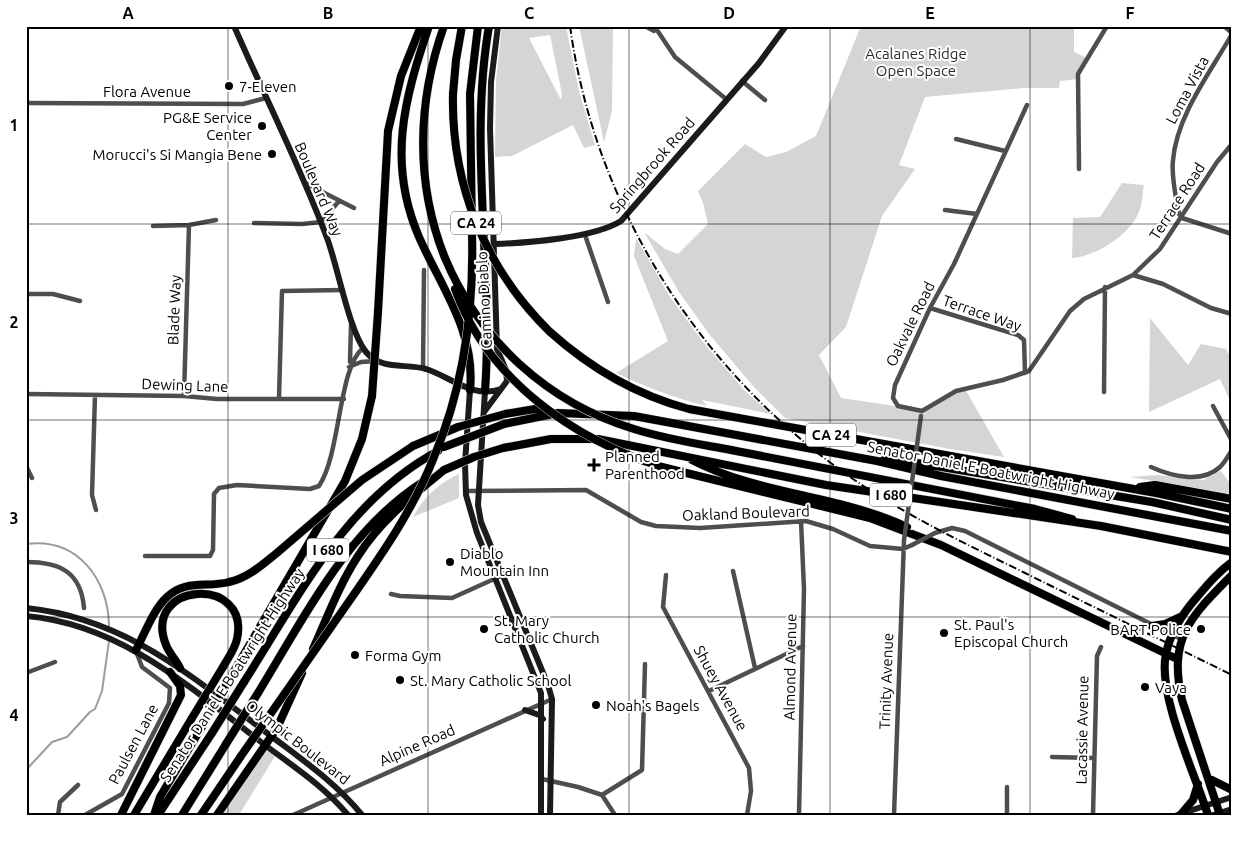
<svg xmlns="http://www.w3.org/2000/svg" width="1258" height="841" viewBox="0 0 1258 841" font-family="Ubuntu,sans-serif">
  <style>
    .green { fill: #d5d5d5; fill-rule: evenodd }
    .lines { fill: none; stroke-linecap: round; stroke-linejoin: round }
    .stream { stroke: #9c9c9c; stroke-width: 2 }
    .highway-casing { stroke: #dbdbdb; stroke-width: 9 }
    .street { stroke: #4e4e4e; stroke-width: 4.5 }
    .secondary { stroke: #1b1b1b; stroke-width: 6 }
    .highway { stroke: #000; stroke-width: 8 }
    .rail { stroke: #000; stroke-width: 2; stroke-dasharray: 8 2.5 1 2.5; stroke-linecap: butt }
    .highway-bridge-casing { stroke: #dbdbdb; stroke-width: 9; stroke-linecap: butt }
    .street-bridge { stroke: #4e4e4e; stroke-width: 4.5 }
    .highway-bridge { stroke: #000; stroke-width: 8 }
    .grid { fill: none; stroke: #000; stroke-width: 1; stroke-opacity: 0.55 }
    .poi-dot { fill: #000; stroke: #fff; stroke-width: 2 }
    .labels { text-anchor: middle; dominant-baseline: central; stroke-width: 4; stroke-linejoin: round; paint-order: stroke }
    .shield { fill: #fff; stroke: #4c4c4c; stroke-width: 1 }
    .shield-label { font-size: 14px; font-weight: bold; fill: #000 }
    .park-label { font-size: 15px; fill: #2c2c2c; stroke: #fff }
    .poi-label { font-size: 15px; fill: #000; stroke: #fff; text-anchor: start }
    .street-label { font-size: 15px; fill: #000; stroke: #fff }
    .neatline { fill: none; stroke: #000; stroke-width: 2 }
    .grid-label { font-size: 16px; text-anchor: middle; font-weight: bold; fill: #000 }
  </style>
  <rect width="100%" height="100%" fill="#fff"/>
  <path class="green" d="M502,26H566L579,91L595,145L584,148L573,125L512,156L495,157L496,81ZM550,35L562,94L561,100L529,38Z
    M579,26H613L612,111L604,142Z
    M861,26H1074V52L1089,59L1078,73V79L1060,81L1059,88H1024L925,97L899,165L915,169L882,216L846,327L819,355L841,398L922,410L942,398L965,389L1004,457L950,449L785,418L754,387L709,334L679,292L644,232L665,249L678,254L708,224L703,203L698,191L745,144L766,157L786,152L816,136Z
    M1122,183L1144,185C1142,193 1143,202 1140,209C1132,234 1097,256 1072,258L1073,218L1100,217Z
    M636,238L670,297L703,342L746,392L771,414L702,400L707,406C674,398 646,387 616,373L668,341L634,256Z
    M1150,318L1188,365L1201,344L1226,349L1232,360V405L1220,379L1149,412Z
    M1221,471L1232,486V494L1130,477L1157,475L1203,480Z
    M459,474V498L413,517C423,498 439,483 459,474Z
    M266,746L277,753L239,815H217Z"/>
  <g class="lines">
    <path class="stream" d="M26,544C77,537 109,579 109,627
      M26,770L52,742L67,737L90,712L95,709L102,691L109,641"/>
    <defs>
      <path id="highway" d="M429,26C404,99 387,163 419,237C441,287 476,332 470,390
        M444,26C417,102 415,183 445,258
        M453,94L456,60L462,26
        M472,234L470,94L478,26
        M378,312L388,131L401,76L421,26
        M549,331C590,368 636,395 689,409L1156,493L1232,509
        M485,391C494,270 468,147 489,26
        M505,414L535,409L551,412
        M504,424L558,413L634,416L877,461L941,476L1232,531
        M413,446L458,427
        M503,448L551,439H598L826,485L1101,526L1232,552
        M731,450L1035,509L1072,519
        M692,460C759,495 839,495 907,527
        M884,460H899L1152,502L1232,520
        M662,467L870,518L941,545L1177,659
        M1140,487L1155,485L1232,499
        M1152,626L1165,624L1182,616
        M313,649C327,618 339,585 358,556C380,521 412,496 444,470
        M136,650C145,633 153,610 167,597C186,579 207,588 229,582C248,578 263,564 278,552
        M180,668C176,660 169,653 166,645C141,581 251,575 237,639C235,649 228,658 223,667
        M233,673L345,481L362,439L372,396
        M244,682C299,596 345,501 438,451
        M258,693C304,618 345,533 421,483
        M1208,778L1232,790
        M1182,813L1193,800L1198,784
        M121,815L181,695L180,686L170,672
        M134,815L192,718
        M154,815L160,797L203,725
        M158,815L212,733
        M182,815L226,744
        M201,815L241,756
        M217,815L277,728L302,673
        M1208,815C1195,774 1157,694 1166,654C1170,633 1183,613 1197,597C1208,584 1218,572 1232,562
        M1220,815L1182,700C1168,638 1190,617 1232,575"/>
    </defs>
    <use href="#highway" class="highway-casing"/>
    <path class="street" d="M645,26L654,31L659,26
      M1224,26L1232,33
      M657,30L675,57L726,99
      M1232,34C1210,73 1177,115 1173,160C1171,177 1176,197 1179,214L1182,218L1232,234
      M742,81L765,100
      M26,103L243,104L266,98
      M956,139L1005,151
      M1079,169L1078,74L1107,26
      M305,183L354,208
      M945,210L977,214
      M254,223L302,224L321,222L339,201
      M153,226L189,225L216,220
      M585,235L608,302
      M1133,275L1163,284L1211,308L1232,314
      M26,294H53L80,301
      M930,308L1018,335L1024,340L1025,373
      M350,362L351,325
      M349,367L361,362L377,361
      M423,368L424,270
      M1104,392L1105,287
      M26,394L184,396L217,399H344
      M95,395L92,495L96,510
      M184,396L189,225
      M279,398L282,291L343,290
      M1213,406L1232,441
      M922,411L956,391L1003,380L1029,371L1070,311L1084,299L1133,275L1160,249L1217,162L1232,144
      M922,411L898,406L893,398L895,385L930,308L954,264L1027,105
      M26,466L32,478
      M1151,467C1171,476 1202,484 1220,467C1225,462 1228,456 1232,450
      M466,491L586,490L641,522L656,526L700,528L806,521L833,529L870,546L903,549L912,545
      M935,533L952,528L965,531L1181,639
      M145,556H210L213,550L214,494L219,488L237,485L310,489L319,486C341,453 338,368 363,348
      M26,562C60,562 81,572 84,608
      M733,571L755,668
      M666,575L663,607L749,768L751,791L747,815
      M391,594L400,596L452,598L503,575
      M26,673L55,662
      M709,691L803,646
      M1052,757L1094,758
      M542,779L578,787L602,795L615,815
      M602,795L642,770L645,664
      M58,815L60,802L78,785
      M85,815L122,794L169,703L170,688L142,667L136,651
      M293,815L552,699
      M799,815L804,589L801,521
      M894,815L904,540
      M1007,815V787
      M1093,815L1097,656L1101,647"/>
    <path class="secondary" d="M234,26C265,97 300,166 327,238C338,267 349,331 366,352C382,371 405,363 426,369C451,377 473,399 501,389
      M494,244C527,243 594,238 621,221L759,63L786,26
      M470,390L465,463L466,495L477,533L541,693V815
      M485,391L478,505L481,522L548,685L552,699L550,815
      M484,412L507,381L506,370L497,349L490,128L491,82L498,26
      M26,608C127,618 193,678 271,736C304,761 336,783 362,815
      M26,616C120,624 190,687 261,742C291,765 323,785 348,815
      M525,710L539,715L543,719
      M1177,815L1232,797
      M1213,815L1232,809"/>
    <use href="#highway" class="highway"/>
    <path class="rail" d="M570,26C595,209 702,375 853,479C907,516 966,544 1025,573C1094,607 1163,641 1232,675"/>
    <defs>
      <path id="highway-bridge" d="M453,94C451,184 485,268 549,331
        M445,258C480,341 548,403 634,429C665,439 699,444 731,450
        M455,289C487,379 574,440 662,467
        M372,396L378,312
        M458,427L505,414
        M444,447L504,424
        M444,470L474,457L503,448
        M278,552L362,480L413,446
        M192,718L223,667
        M203,725L233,673
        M212,733L244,682
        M226,744L258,693
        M241,756C275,707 309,659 343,610C377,561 412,513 434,457C464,386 474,311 472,234"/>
    </defs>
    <use href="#highway-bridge" class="highway-bridge-casing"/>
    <path class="street-bridge" d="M904,540L921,416
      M912,545L935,533"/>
    <use href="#highway-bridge" class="highway-bridge"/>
  </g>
  <path class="grid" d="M228,26V815M428,26V815M629,26V815M830,26V815M1030,26V815M26,224H1232M26,420H1232M26,617H1232"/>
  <g class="poi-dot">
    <circle cx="229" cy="86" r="5"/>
    <circle cx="262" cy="126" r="5"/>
    <circle cx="272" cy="154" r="5"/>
    <path d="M591.5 457.5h5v5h5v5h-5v5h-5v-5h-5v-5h5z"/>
    <circle cx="450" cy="562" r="5"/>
    <circle cx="484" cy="629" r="5"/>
    <circle cx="1201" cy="629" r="5"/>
    <circle cx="944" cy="633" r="5"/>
    <circle cx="355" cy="655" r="5"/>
    <circle cx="400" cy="680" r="5"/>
    <circle cx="1145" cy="687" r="5"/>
    <circle cx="596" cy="705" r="5"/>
  </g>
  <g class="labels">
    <g class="shield">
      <rect x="451" y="211.5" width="50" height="23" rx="4"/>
      <rect x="806" y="423.5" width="50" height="23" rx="4"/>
      <rect x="870" y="483.5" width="42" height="23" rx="4"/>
      <rect x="307" y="538.5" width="42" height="23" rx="4"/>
    </g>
    <g class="shield-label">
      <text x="476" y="223">CA 24</text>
      <text x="831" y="435">CA 24</text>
      <text x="891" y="495">I 680</text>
      <text x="328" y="550">I 680</text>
    </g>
    <g class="park-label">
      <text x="916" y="53">Acalanes Ridge<tspan x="916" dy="17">Open Space</tspan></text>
    </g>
    <g class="poi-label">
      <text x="239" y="86">7-Eleven</text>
      <text x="252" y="117" text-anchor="end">PG&amp;E Service<tspan x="252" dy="17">Center</tspan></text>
      <text x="262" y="154" text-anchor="end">Morucci's Si Mangia Bene</text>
      <text x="605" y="456">Planned<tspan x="605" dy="17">Parenthood</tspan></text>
      <text x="460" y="553">Diablo<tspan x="460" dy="17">Mountain Inn</tspan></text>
      <text x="494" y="620">St. Mary<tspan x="494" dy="17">Catholic Church</tspan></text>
      <text x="954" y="624">St. Paul's<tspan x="954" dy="17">Episcopal Church</tspan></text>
      <text x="1191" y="629" text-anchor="end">BART Police</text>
      <text x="365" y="655">Forma Gym</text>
      <text x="410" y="680">St. Mary Catholic School</text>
      <text x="1155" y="687">Vaya</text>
      <text x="606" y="705">Noah's Bagels</text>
    </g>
    <g class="street-label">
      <text transform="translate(1187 90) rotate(-62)">Loma Vista</text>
      <text x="147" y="91">Flora Avenue</text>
      <text transform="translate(652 165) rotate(-49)">Springbrook Road</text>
      <text transform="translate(319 189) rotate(67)">Boulevard Way</text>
      <text transform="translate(1177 201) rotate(-57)">Terrace Road</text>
      <text transform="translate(484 300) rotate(-93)">Camino Diablo</text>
      <text transform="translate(174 310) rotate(-88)">Blade Way</text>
      <text transform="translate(982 313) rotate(19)">Terrace Way</text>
      <text transform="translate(910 324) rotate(-64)">Oakvale Road</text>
      <text transform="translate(185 385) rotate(2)">Dewing Lane</text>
      <text transform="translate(991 470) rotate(11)">Senator Daniel E Boatwright Highway</text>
      <text transform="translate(746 513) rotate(-2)">Oakland Boulevard</text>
      <text transform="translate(790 667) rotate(-89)">Almond Avenue</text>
      <text transform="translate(232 675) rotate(-57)">Senator Daniel E Boatwright Highway</text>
      <text transform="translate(886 681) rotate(-88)">Trinity Avenue</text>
      <text transform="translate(721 688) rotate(61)">Shuey Avenue</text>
      <text transform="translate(1082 730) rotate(-89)">Lacassie Avenue</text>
      <text transform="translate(298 742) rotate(38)">Olympic Boulevard</text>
      <text transform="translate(133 744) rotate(-62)">Paulsen Lane</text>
      <text transform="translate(417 745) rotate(-24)">Alpine Road</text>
    </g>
  </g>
  <rect width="1258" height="841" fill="none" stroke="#ffffff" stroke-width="55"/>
  <rect x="28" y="28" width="1202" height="786" class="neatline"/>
  <g class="grid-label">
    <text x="128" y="19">A</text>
    <text x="328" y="19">B</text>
    <text x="529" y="19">C</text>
    <text x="729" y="19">D</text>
    <text x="930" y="19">E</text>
    <text x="1130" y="19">F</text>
    <text x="14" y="131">1</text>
    <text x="14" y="328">2</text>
    <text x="14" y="524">3</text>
    <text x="14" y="721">4</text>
  </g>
</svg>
